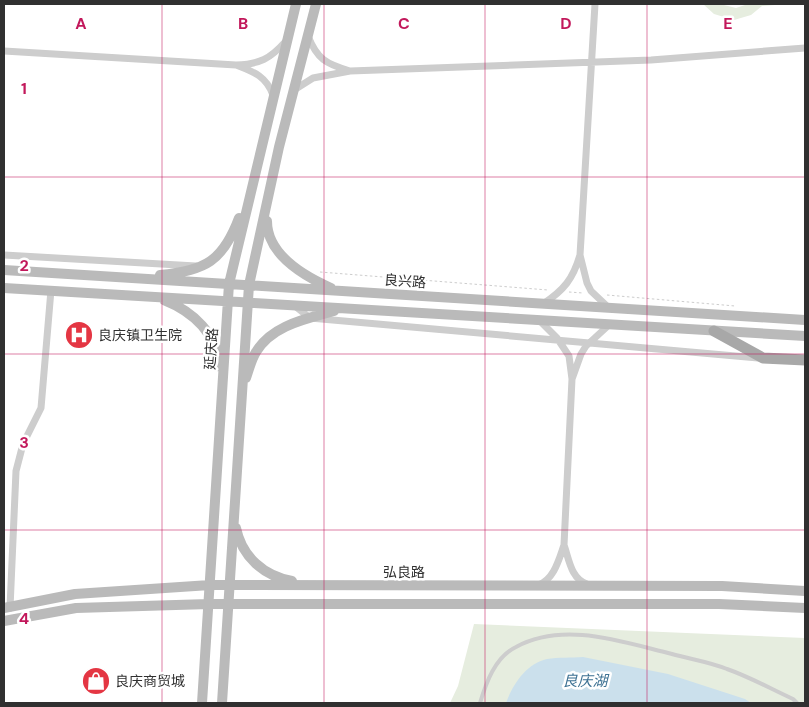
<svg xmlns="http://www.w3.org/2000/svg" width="809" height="707" viewBox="0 0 809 707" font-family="'DM Sans','Noto Sans SC',sans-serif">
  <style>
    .green { fill: #e6eddf }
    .water { fill: #cbe0ec }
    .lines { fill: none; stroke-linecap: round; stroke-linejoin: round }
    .path { stroke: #cdcdcd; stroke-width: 1; stroke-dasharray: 2.5 2.5; stroke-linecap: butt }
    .lane { stroke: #cdcdcd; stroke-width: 4 }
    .street { stroke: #cdcdcd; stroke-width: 7 }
    .secondary { stroke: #bababa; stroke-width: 10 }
    .primary { stroke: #a8a8a8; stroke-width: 11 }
    .grid { fill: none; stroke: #c2185b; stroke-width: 1; stroke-opacity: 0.55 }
    .labels { text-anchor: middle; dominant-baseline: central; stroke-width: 5; stroke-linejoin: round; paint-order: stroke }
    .street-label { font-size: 14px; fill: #303030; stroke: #fff }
    .poi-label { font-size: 14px; fill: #303030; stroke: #fff; text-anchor: start }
    .water-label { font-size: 15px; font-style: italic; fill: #3e7293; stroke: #fff }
    .grid-label { font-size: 16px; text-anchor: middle; font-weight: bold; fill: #c2185b; stroke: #fff; stroke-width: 5; stroke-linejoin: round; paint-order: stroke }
  </style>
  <rect width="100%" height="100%" fill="#fff"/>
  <path class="green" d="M703,4H720L736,8L748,4H775V5L762,6L751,15L734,20L714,14Z
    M474,624L805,638V703H450L458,686Z"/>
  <path class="water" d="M583,657L668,674L745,699L751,703H506C513,684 526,664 547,659C558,657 572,658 583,657Z"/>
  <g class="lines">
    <path class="path" d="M320,272L548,290
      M569,292L583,293
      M607,295L735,306"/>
    <path class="lane" d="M480,703C486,683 495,657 516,647C564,621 622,642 672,654C690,659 710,662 727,669C750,677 771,689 793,699L797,703"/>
    <path class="street" d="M4,51L236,65
      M350,71L651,60L805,48
      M294,90L313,78L350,71C326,64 317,59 308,36
      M273,95C266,76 254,72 236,65C260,64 270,59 286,41
      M4,255L196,266
      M580,255L595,4
      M543,304C564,290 573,279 580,255L587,283L591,291L609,308
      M295,306L310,318L758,358
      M539,320L557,338L569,356L572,379L581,354L586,346L610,324
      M564,545L572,379
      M538,585C554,580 559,559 564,545C569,559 571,579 587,584
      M10,608L16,471L23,444L41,408L51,290"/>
    <path class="secondary" d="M267,221C267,254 304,276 331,288
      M4,270L805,320
      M160,275C205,271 223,261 239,218
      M4,288L805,336
      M164,300C194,312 217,334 220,367
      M246,378C249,370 251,360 256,352C272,325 306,319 334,311
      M236,528C242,557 264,576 292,581
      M4,608L75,594L210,585L722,586L805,591
      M4,621L76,608L209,604H719L805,608
      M202,703L229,284L296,4
      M222,703L249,285L279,147L316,4"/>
    <path class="primary" d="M714,331L763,358L805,360"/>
  </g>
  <path class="grid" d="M162,4V703M324,4V703M485,4V703M647,4V703M4,177H805M4,354H805M4,530H805"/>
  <defs>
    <symbol id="hospital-disc" viewBox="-11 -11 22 22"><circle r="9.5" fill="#e43643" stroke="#fff"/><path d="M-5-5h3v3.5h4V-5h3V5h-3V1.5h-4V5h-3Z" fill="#fff"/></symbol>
    <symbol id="shop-disc" viewBox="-11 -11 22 22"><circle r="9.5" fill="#e43643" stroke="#fff"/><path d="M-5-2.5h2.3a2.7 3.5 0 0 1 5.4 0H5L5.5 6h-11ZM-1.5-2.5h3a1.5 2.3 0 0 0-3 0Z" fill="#fff"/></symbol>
  </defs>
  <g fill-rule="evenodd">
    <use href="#hospital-disc" x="63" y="319" width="32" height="32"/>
    <use href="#shop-disc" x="80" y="665" width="32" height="32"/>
  </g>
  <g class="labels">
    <g class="street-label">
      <text transform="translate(405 281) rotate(4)">良兴路</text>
      <text transform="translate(211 349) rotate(-86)">延庆路</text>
      <text x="404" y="572">弘良路</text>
    </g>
    <g class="poi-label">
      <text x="98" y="335">良庆镇卫生院</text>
      <text x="115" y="681">良庆商贸城</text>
    </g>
    <g class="water-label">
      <text x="585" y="681">良庆湖</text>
    </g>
  </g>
  <g class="grid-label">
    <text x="81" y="29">A</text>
    <text x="243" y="29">B</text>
    <text x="404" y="29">C</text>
    <text x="566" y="29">D</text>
    <text x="728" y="29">E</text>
    <text x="24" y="94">1</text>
    <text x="24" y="271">2</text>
    <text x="24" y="448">3</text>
    <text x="24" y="624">4</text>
  </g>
  <rect width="809" height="707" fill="none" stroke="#303030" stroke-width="10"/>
</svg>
